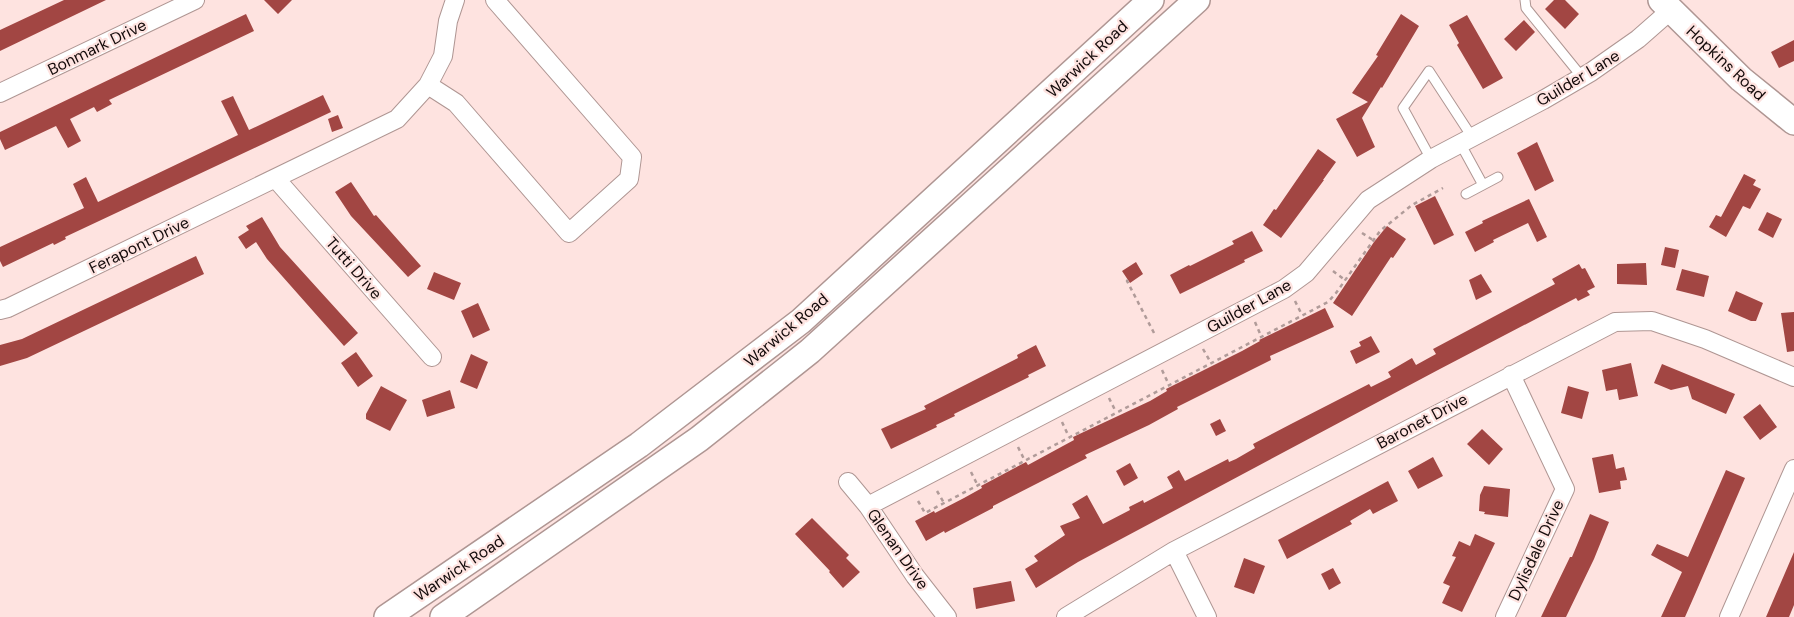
<svg xmlns="http://www.w3.org/2000/svg" width="1794" height="617" viewBox="0 0 1794 617" font-family="'DM Sans',sans-serif">
  <style>
    .building { fill: #a24643 }
    .lines { fill: none; stroke-linecap: round; stroke-linejoin: round }
    .lane-casing { stroke: #af9693; stroke-width: 11 }
    .street-casing { stroke: #af9693; stroke-width: 20 }
    .secondary-casing { stroke: #af9693; stroke-width: 28 }
    .path { stroke: #b09b99; stroke-width: 2.5; stroke-dasharray: 4 4; stroke-linecap: butt }
    .lane { stroke: #fff; stroke-width: 9 }
    .street { stroke: #fff; stroke-width: 18 }
    .secondary { stroke: #fff; stroke-width: 25 }
    .labels { text-anchor: middle; dominant-baseline: central; stroke-width: 4.5; stroke-linejoin: round; paint-order: stroke }
    .street-label { font-size: 16px; fill: #130a0a; stroke: #fee3e0 }
  </style>
  <rect width="100%" height="100%" fill="#fee3e0"/>
  <path class="building" d="M64,0H106L0,51V30Z
    M264,0H292L278,14Z
    M1554,0H1565L1579,14L1565,29L1545,9Z
    M246,14L254,31L109,100L112,104L97,112L94,107L70,119L81,141L68,148L56,126L5,150L0,139V132Z
    M1401,14L1419,26L1382,88L1381,87L1362,118L1375,147L1357,157L1336,119L1368,102L1352,93L1378,56L1376,55Z
    M1467,15L1503,78L1483,89L1457,45L1459,43L1449,25Z
    M1524,20L1535,32L1516,51L1504,39Z
    M1794,40V61L1779,68L1771,52Z
    M323,95L331,112L65,237L66,239L54,245L53,243L3,267L0,261V247L84,208L73,184L86,177L98,202L238,135L221,101L233,96L249,130Z
    M338,115L343,128L332,132L328,119Z
    M1537,142L1554,181L1535,191L1517,153Z
    M1318,149L1336,162L1323,180H1324L1281,238L1263,225L1274,209L1276,210Z
    M1744,174L1756,180L1753,185L1761,189L1750,209L1743,206L1726,237L1709,227L1716,215L1721,217Z
    M351,182L374,216L376,215L421,266L408,277L351,216L335,192Z
    M1435,196L1454,235L1434,245L1415,206Z
    M1529,199L1547,237L1537,242L1528,223L1493,240L1494,242L1475,252L1465,232L1483,223L1482,221Z
    M1767,212L1782,219L1773,238L1758,230Z
    M262,217L280,247L358,333L344,346L267,259L256,242L246,249L238,237L249,230L246,226Z
    M1387,226L1406,239L1393,258L1391,257L1352,316L1333,303L1374,242Z
    M1252,231L1263,251L1244,260L1245,262L1180,294L1170,275L1189,265L1190,266L1234,244L1232,241Z
    M1665,247L1679,250L1675,268L1661,265Z
    M196,256L204,274L27,358L0,366V345L22,339Z
    M1136,262L1143,274L1130,283L1122,271Z
    M1646,263L1647,285L1617,284V264Z
    M1579,264L1582,269L1585,268L1595,287L1587,291L1590,295L1578,301L1576,298L1438,370L1078,562L1036,588L1025,569L1038,561L1034,556L1065,535L1060,526L1080,518L1072,504L1087,495L1103,524L1130,510L1129,507L1143,500L1144,503L1173,488L1167,477L1179,470L1185,481L1228,459L1229,462L1236,459L1255,448L1253,444L1291,424L1369,384L1371,387L1391,377L1388,372L1412,358L1416,365L1436,354L1433,349L1555,284L1552,279Z
    M1682,269L1709,276L1704,297L1676,290Z
    M434,272L461,283L454,300L427,289Z
    M1481,274L1492,292L1476,300L1469,280Z
    M1736,291L1763,303L1756,321H1751L1728,311Z
    M478,303L490,330L473,338L461,311Z
    M1325,308L1334,327L1270,356L1271,360L1177,407L1178,409L1149,425L1085,455L1087,458L993,506V508L945,533L944,531L926,541L915,521L934,511L935,513L964,498L982,488L981,486L1026,462L1028,465L1074,440L1073,437L1150,401L1167,391L1166,389L1242,351L1260,341L1259,340Z
    M1794,312V351L1787,352L1781,313Z
    M1371,336L1380,352L1356,364L1350,351L1361,346L1359,342Z
    M1036,345L1046,366L1028,375L1029,377L954,414L955,416L936,425L937,427L891,449L881,429L926,409L924,406L1018,358L1017,355Z
    M356,352L373,376L358,387L341,363Z
    M471,354L488,362L477,389L460,382Z
    M1631,363L1638,396L1619,400L1617,389L1606,391L1602,370Z
    M1662,364L1735,394L1726,414L1692,399L1688,386L1671,390L1654,383Z
    M381,386L407,400L390,431L366,419V414Z
    M1568,386L1589,392L1582,419L1561,413Z
    M450,390L455,408L427,417L422,400Z
    M1760,404L1777,427L1760,440L1743,417Z
    M1220,419L1226,431L1216,436L1210,424Z
    M1482,429L1503,449L1489,465L1467,444Z
    M1613,454L1616,469L1624,467L1627,480L1620,481L1621,489L1599,493L1592,458Z
    M1433,457L1443,476L1418,489L1408,471Z
    M1130,463L1138,478L1124,486L1116,471Z
    M1726,470L1745,478L1696,592L1685,617H1661L1682,572L1651,555L1657,544L1688,557Z
    M1388,481L1398,501L1373,514L1370,509L1350,521L1352,524L1287,559L1278,540Z
    M1484,486L1510,489L1508,517L1484,514L1485,512L1479,511L1480,495Z
    M1590,514L1609,522L1594,559L1566,617H1541L1570,557H1572Z
    M812,518L849,555L846,558L860,572L843,588L829,572L830,571L795,534Z
    M1475,534L1495,543L1462,612L1442,603L1450,586L1443,583L1456,557L1452,556L1459,541L1470,546Z
    M1794,552V605L1789,617H1766Z
    M1244,558L1265,566L1254,594L1234,587Z
    M1333,568L1341,583L1329,590L1321,574Z
    M1011,581L1015,601L976,609L973,588Z"/>
  <g class="lines">
    <defs>
      <path id="lane" d="M1525,0L1526,8L1582,77
        M1460,143L1483,185
        M1431,159L1403,108L1429,71L1472,137
        M1466,194L1498,177"/>
      <path id="street" d="M428,85L456,103L569,233L629,179L632,157L495,0
        M0,93L195,0
        M276,179L432,357
        M0,310L8,308L397,119L428,85L443,56L448,21L455,0
        M848,482L868,506L915,576L947,617
        M868,506L1284,289L1306,273L1368,200L1431,159L1543,100L1591,72L1638,39L1671,10
        M1174,551L1207,617
        M1066,617L1174,551L1615,322L1652,321L1705,339L1794,377
        M1505,617L1565,489L1511,375
        M1729,617L1794,469"/>
      <path id="secondary" d="M1661,0L1741,79L1794,122
        M387,617L639,445L801,321L1151,0
        M443,617L699,439L810,351L1197,0"/>
    </defs>
    <use href="#lane" class="lane-casing"/>
    <use href="#street" class="street-casing"/>
    <use href="#secondary" class="secondary-casing"/>
    <path class="path" d="M1362,233L1373,240
      M1333,271L1345,280
      M1128,280L1127,281L1154,333
      M1295,301L1302,315
      M1255,322L1261,336
      M1203,349L1211,363
      M1162,370L1169,385
      M1109,398L1116,412
      M1062,422L1069,437
      M1018,447L1025,461
      M971,472L978,486
      M937,491L944,503
      M918,501L925,513L1328,302L1336,293L1380,231L1412,205L1443,188"/>
    <use href="#lane" class="lane"/>
    <use href="#street" class="street"/>
    <use href="#secondary" class="secondary"/>
  </g>
  <g class="labels">
    <g class="street-label">
      <text transform="translate(97 47) rotate(-26)">Bonmark Drive</text>
      <text transform="translate(1087 59) rotate(-43)">Warwick Road</text>
      <text transform="translate(1726 63) rotate(43)">Hopkins Road</text>
      <text transform="translate(1578 78) rotate(-31)">Guilder Lane</text>
      <text transform="translate(139 245) rotate(-26)">Ferapont Drive</text>
      <text transform="translate(354 268) rotate(49)">Tutti Drive</text>
      <text transform="translate(1249 306) rotate(-29)">Guilder Lane</text>
      <text transform="translate(786 330) rotate(-40)">Warwick Road</text>
      <text transform="translate(1422 421) rotate(-28)">Baronet Drive</text>
      <text transform="translate(898 549) rotate(55)">Glenan Drive</text>
      <text transform="translate(1536 550) rotate(-65)">Dylisdale Drive</text>
      <text transform="translate(459 568) rotate(-34)">Warwick Road</text>
    </g>
  </g>
</svg>
